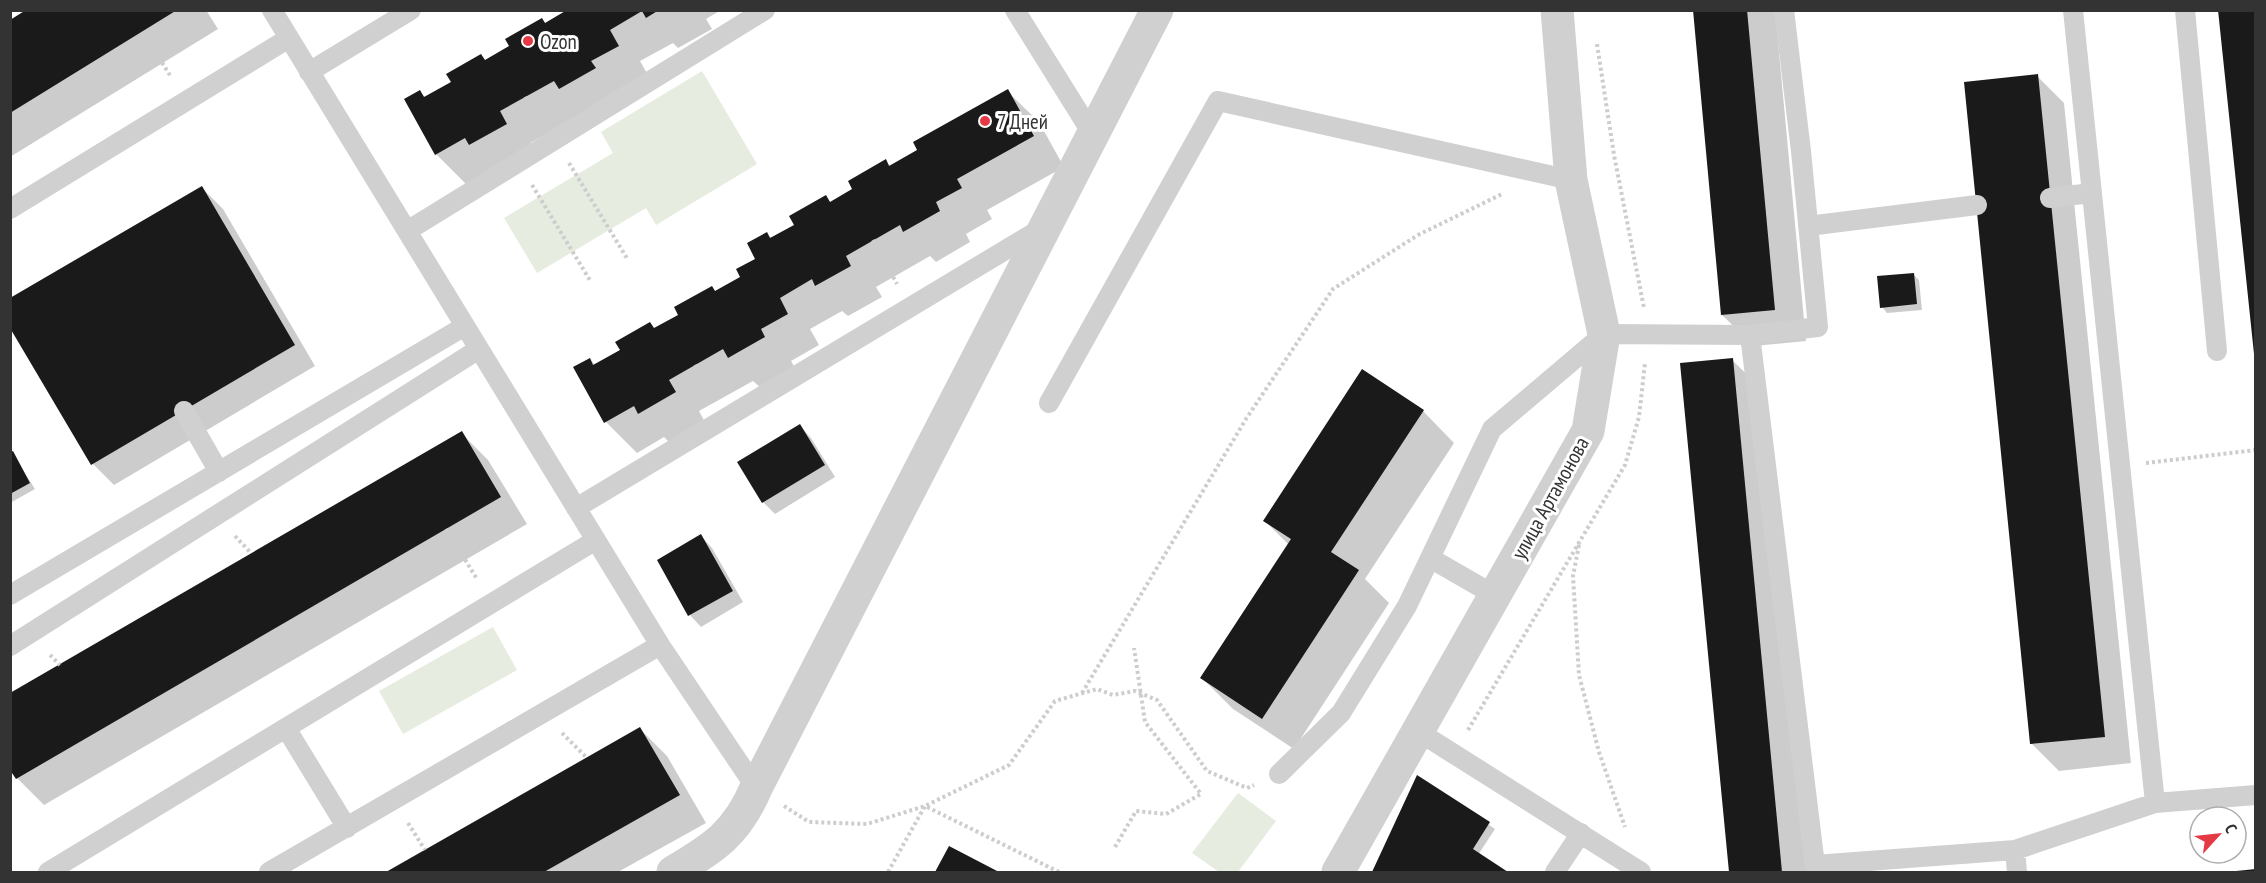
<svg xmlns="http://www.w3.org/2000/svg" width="2266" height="883" viewBox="0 0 2266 883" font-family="'PT Sans Narrow',sans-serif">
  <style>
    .green { fill: #e6ecdf }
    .shadow { fill: #0003 }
    .building { fill: #1a1a1a }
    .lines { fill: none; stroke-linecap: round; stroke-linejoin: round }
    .path { stroke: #cdcdcd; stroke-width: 4; stroke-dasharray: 3 3; stroke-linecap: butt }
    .service { stroke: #d0d0d0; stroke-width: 20 }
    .minor { stroke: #d0d0d0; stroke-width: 33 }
    .poi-dot { fill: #e63946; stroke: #fff; stroke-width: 2 }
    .labels { text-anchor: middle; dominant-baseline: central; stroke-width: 6; stroke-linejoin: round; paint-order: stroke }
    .poi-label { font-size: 21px; fill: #333; stroke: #fff; text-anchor: start }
    .street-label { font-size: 21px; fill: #333; stroke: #fff }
  </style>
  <rect width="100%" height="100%" fill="#fff"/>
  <path class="green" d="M702,71L757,164L656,225L646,208L537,273L504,218L613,153L601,132Z
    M493,627L517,670L403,734L379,691Z
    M1238,793L1276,821L1238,872H1219L1192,853Z"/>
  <path class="shadow" d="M28,10H206L218,29L10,157V22Z
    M570,10H721L706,19L712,29L678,48L673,43L640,61L649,77L530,143L537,156L467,185L436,154L420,92L426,98L511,47L542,20L546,24Z
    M1694,10H1775L1806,341L1754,346L1722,315Z
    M2037,76L2064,103L2131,763L2059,771L2032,744Z
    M1007,91L1039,122L1064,167L987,210L992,219L966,234L970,242L936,262L930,256L876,287L882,297L848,316L842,311L810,329L819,345L791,361L795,368L761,388L753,381L699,411L706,424L671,444L664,437L637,453L606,422L590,359L595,365L680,315L712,287L716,292L742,277L757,259L767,233L772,239L796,225L826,197L831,203L854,190L885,161L891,166L919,151Z
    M202,188L223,209L315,366L114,485L93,464L10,325Z
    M1913,274L1919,280L1922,310L1887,313L1882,307Z
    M1732,360L1764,391L1810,872H1730L1682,365Z
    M1423,411L1454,443L1365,579L1389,603L1294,749L1233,709L1202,678L1289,545L1265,521Z
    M800,426L811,438L835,477L775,514L763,502L739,463Z
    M461,433L488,460L527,524L44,805L17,778Z
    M12,453L35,489L10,503V454Z
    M701,536L712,548L743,602L701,627L690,615L659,561Z
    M640,729L667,756L706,823L618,872H389Z
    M1418,777L1495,829L1478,855L1505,872H1374Z
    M950,848L996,872H937Z"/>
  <path class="building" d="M26,10H177L10,113V20Z
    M567,10H659L646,18L642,11L610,30L619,46L591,61L596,68L559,89L554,81L500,111L507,124L469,145L465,138L435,155L404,99L420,90L424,97L451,82L446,74L481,54L485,60L509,46L505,39L542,18L545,23Z
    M1693,10H1747L1775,310L1721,315Z
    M2218,10H2256V354H2254Z
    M2038,74L2105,737L2030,744L1964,82Z
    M1008,89L1034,136L957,179L962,188L936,202L940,211L903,232L900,225L846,256L851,266L815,286L812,279L780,298L788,314L761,329L765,337L728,358L723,349L669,380L676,392L638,414L634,406L604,423L573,367L590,358L593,365L620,350L615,342L650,322L654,328L678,315L674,307L712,286L715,291L740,277L736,269L755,259L747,243L767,232L770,238L794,225L789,216L826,195L830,202L852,189L848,181L886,159L889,166L917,150L913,142Z
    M202,186L295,345L91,465L10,328V298Z
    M1914,273L1917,304L1880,308L1877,276Z
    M1733,358L1782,872H1729L1680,363Z
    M1362,369L1424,410L1331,552L1359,570L1262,719L1200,678L1291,539L1263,521Z
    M800,424L825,465L762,503L737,462Z
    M462,431L501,497L16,779L10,770V693Z
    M13,451L30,483L10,494V452Z
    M701,534L733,591L688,616L657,560Z
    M640,727L680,795L544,872H386Z
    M1417,775L1490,822L1473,849L1508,872H1372Z
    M949,846L999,872H935Z
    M2256,869V872H2236V871Z"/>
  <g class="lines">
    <path class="path" d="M143,32L171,77
      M1597,44L1614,155L1644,308
      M525,97L537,117
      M569,163L628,260
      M532,185L591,282
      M873,240L897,284
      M695,365L712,396
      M2146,463L2256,450
      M446,529L477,579
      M235,536L251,553
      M1579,545L1573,576L1579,675L1599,752L1625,827
      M50,655L60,665
      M1082,693L1246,419L1333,289L1418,235L1502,194
      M1468,730L1625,465L1639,417L1645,363
      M562,733L587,758
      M784,806L809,822L867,824L925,806L1009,765L1055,701L1097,689L1113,695L1135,691L1157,700L1207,771L1247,788L1254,785
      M408,823L425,850
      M1115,847L1136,811L1166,814L1201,794L1145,722L1134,648
      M888,872L925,806L1059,872"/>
    <path class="service" d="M272,10L660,645L756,788
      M1015,10L1093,135
      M2073,10L2155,803
      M2185,10L2217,351
      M309,72L411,10
      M2050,198L2091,193
      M10,209L289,38
      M1808,226L1977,205
      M407,231L765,10
      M1750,335L1818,327L1801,151L1784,10
      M1049,403L1218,101L1571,180
      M184,411L219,472
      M576,508L1042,228
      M1430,558L1496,596
      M10,595L465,326
      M10,646L479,349
      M286,728L347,828
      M1419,732L1641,872
      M1279,774L1341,713L1407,606L1492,429L1604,334L1750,335L1815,865L2015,850L2017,872
      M2015,850L2155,803L2256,795
      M48,872L596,540
      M269,872L660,645
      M1555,872L1581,833"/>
    <path class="minor" d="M673,872C714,848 737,833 756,788L1157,10
      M1338,872L1588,431L1604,334L1571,180L1557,10"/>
  </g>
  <g class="poi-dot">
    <circle cx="528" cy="41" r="6"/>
    <circle cx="985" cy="121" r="6"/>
  </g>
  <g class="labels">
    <g class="poi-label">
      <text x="540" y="41">Ozon</text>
      <text x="997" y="121">7 Дней</text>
    </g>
    <g class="street-label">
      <text transform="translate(1550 498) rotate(-61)">улица Артамонова</text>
    </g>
  </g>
  <rect width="2266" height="883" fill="none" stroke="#333333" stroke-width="24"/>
  <g transform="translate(2218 835) rotate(63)"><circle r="28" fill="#ffffff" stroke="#adadad" stroke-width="1.5"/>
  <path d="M0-4.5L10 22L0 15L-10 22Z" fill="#e63946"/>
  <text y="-9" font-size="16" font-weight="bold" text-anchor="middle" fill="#333333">С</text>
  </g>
</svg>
